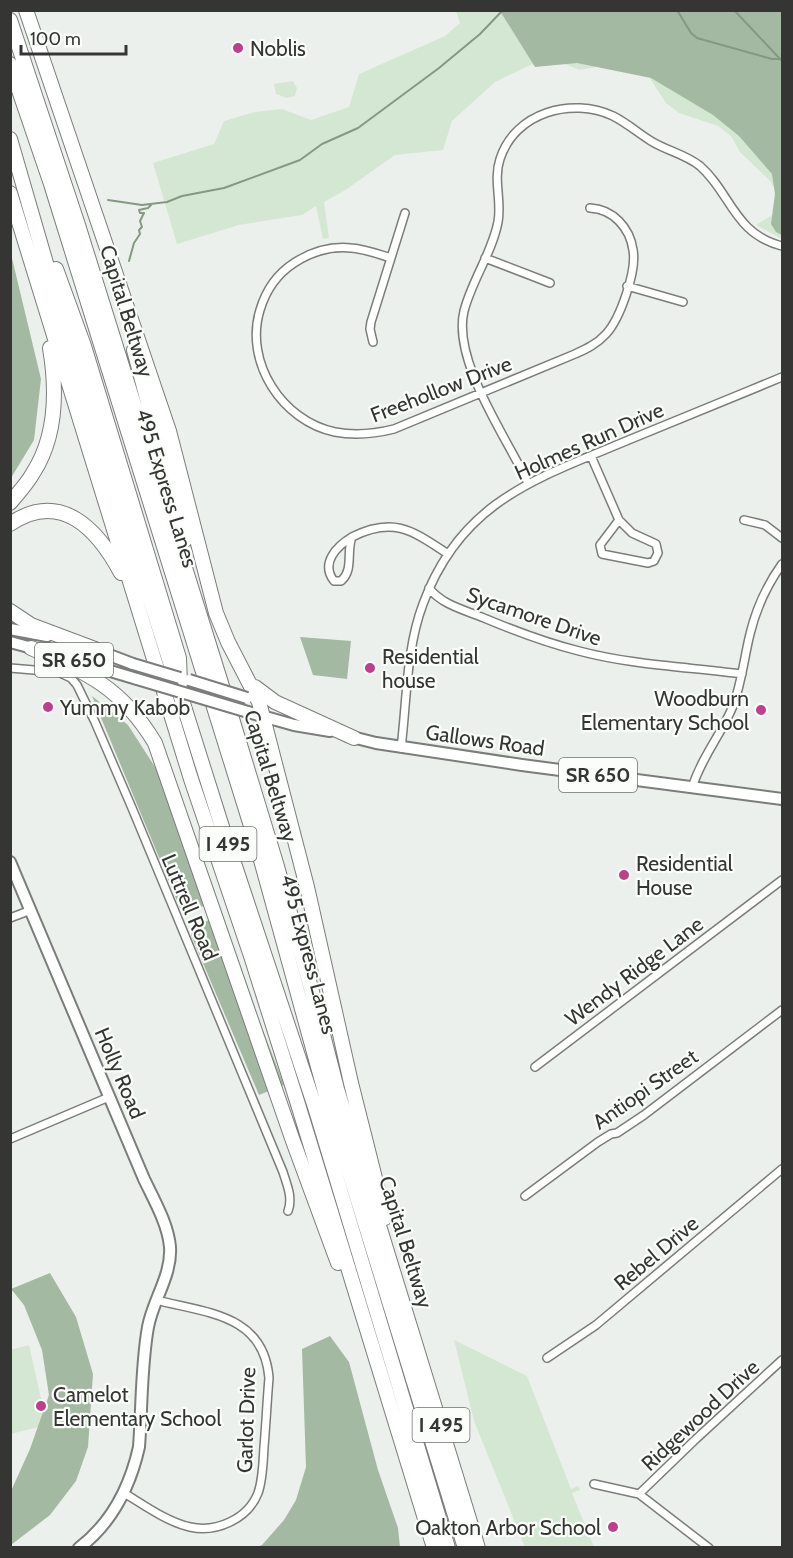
<svg xmlns="http://www.w3.org/2000/svg" width="793" height="1558" viewBox="0 0 793 1558" font-family="Cabin,sans-serif">
  <style>
    .green { fill: #d4e7d2 }
    .forest { fill: #a3b9a1 }
    .lines { fill: none; stroke-linecap: round; stroke-linejoin: round }
    .stream { stroke: #839981; stroke-width: 2 }
    .street-casing { stroke: #7b7d7a; stroke-width: 10 }
    .secondary-casing { stroke: #7b7d7a; stroke-width: 14 }
    .primary-casing { stroke: #7b7d7a; stroke-width: 14 }
    .highway-casing { stroke: #7b7d7a; stroke-width: 16 }
    .street { stroke: #fff; stroke-width: 7 }
    .secondary { stroke: #fff; stroke-width: 10 }
    .primary { stroke: #fff; stroke-width: 10 }
    .highway { stroke: #fff; stroke-width: 14 }
    .primary-bridge-casing { stroke: #7b7d7a; stroke-width: 14; stroke-linecap: butt }
    .primary-bridge { stroke: #fff; stroke-width: 10 }
    .poi-dot { fill: #bd3f8d; stroke: #fafdf9; stroke-width: 2 }
    .labels { text-anchor: middle; dominant-baseline: central; stroke-width: 4.5; stroke-linejoin: round; paint-order: stroke }
    .shield { fill: #fafdf9; stroke: #70726f; stroke-width: 1.5 }
    .shield-label { font-size: 20px; font-weight: bold; fill: #353634 }
    .poi-label { font-size: 21px; fill: #353634; stroke: #fafdf9; text-anchor: start }
    .street-label { font-size: 21px; fill: #353634; stroke: #fafdf9 }
  </style>
  <rect width="100%" height="100%" fill="#ecf0ec"/>
  <path class="green" d="M456,11H782V239L756,225L779,211L776,191L770,181L740,152L731,136L718,126L679,113L666,103L649,77L611,64L580,70L547,57L495,82L452,121L443,150L395,155L347,189L324,202L329,238L323,239L316,206L302,215L239,225L177,244L153,163L214,144L224,121L255,112L282,109L311,120L349,107L359,74L445,36L460,23Z
    M293,81L297,88L295,96L287,98L276,94L274,84Z
    M454,1340L527,1376L571,1489L578,1486L580,1490L572,1493L594,1547H525L474,1421Z
    M29,1345L47,1425L11,1434L10,1350Z"/>
  <path class="forest" d="M500,11H782V235L776,232L771,224L775,194L772,174L739,136L713,115L651,78L577,63L535,67Z
    M11,254L41,379L34,440L11,478Z
    M300,637L351,641L347,679L313,675Z
    M92,696L128,725L157,770L213,902L189,912L180,908Z
    M219,916L284,1085L259,1095L191,935L194,926Z
    M50,1273L76,1317L93,1374L88,1447L76,1481L50,1515L11,1545V1491L30,1449L49,1395L42,1350L24,1305L11,1289Z
    M330,1336L349,1362L378,1470L398,1528L400,1547H257L262,1545L284,1520L296,1500L306,1467L302,1349Z"/>
  <g class="lines">
    <path class="stream" d="M677,10L691,33L697,38L772,59H780
      M734,10L782,61
      M108,200L142,205L167,202L182,196L224,188L300,160L322,144L358,128L439,68L480,34L503,10
      M129,261L134,243L140,234L139,230L142,227L140,221L144,213H140L139,210L148,208L151,205"/>
    <defs>
      <path id="street" d="M391,258C378,254 365,249 351,248C331,246 311,252 294,263C277,274 266,290 260,310C244,362 282,421 335,432C356,436 374,434 394,429L575,354C586,349 597,344 606,334C620,319 637,271 633,250C630,228 613,209 590,208
        M485,258L550,283
        M627,286L683,302
        M373,342L370,329L371,322L405,213
        M591,456L619,520
        M528,483C507,438 452,361 464,311C472,280 492,253 498,222C502,201 493,180 500,159C515,112 572,97 613,116C627,123 638,133 651,141C667,151 685,154 700,166C731,193 734,234 782,246
        M619,520L632,533L656,544L658,553L654,561L648,563L602,554L600,545Z
        M744,520L765,525L782,538
        M352,537C346,552 354,570 341,581H334C320,563 337,546 352,537Z
        M352,537C394,516 413,531 448,554
        M429,588C442,605 465,610 484,618C515,631 547,643 579,651C632,665 688,667 742,674
        M10,668L58,672L71,678L77,685L95,722L132,808L283,1172C287,1185 293,1198 288,1211
        M401,748C407,700 406,649 423,604C461,500 538,478 631,439C682,418 732,398 782,377
        M692,788C701,758 721,735 733,706C742,682 744,658 750,634C756,609 767,585 782,564
        M10,918L31,910
        M535,1067L782,880
        M10,1139L109,1097
        M525,1196L598,1142L611,1134L617,1133L644,1115L782,1010
        M547,1358L596,1325L782,1169
        M594,1484L639,1494L709,1548
        M124,1493C144,1505 167,1522 190,1527C216,1533 248,1519 258,1493C263,1479 263,1462 264,1447C266,1424 267,1401 269,1378C264,1314 206,1313 156,1300
        M639,1494L697,1438L782,1360"/>
      <path id="secondary" d="M10,862L144,1179C154,1200 168,1224 170,1247C172,1275 153,1300 148,1327C141,1366 142,1407 139,1447C130,1487 113,1522 79,1548"/>
      <path id="primary" d="M10,629L47,636
        M10,642L36,649
        M88,647L133,664
        M60,656L137,679
        M248,712L294,725L330,731
        M348,736L376,743L522,765L782,799"/>
      <path id="highway" d="M26,10L169,431L216,613L228,642L259,702L307,887L351,1083L385,1218
        M10,20L78,225L226,699L276,863L311,988L337,1089L478,1548
        M10,64L51,184L256,842L328,1103L465,1548
        M10,139L68,339L223,830L315,1107L448,1548
        M10,193L191,779L251,956L297,1101L434,1548
        M56,269L84,346L179,658L180,684
        M134,350L185,540
        M10,503C18,493 27,484 33,473C57,436 57,390 50,348
        M10,524C61,489 98,530 121,573
        M10,611L31,625L95,649
        M31,648C88,673 122,688 155,743L293,1141L338,1263
        M255,687L275,702L354,738"/>
    </defs>
    <use href="#street" class="street-casing"/>
    <use href="#secondary" class="secondary-casing"/>
    <use href="#primary" class="primary-casing"/>
    <use href="#highway" class="highway-casing"/>
    <use href="#street" class="street"/>
    <use href="#secondary" class="secondary"/>
    <use href="#primary" class="primary"/>
    <use href="#highway" class="highway"/>
    <defs>
      <path id="primary-bridge" d="M133,664L180,678
        M137,679L248,712
        M189,680L247,698"/>
    </defs>
    <use href="#primary-bridge" class="primary-bridge-casing"/>
    <use href="#primary-bridge" class="primary-bridge"/>
  </g>
  <g class="poi-dot">
    <circle cx="238" cy="48" r="6"/>
    <circle cx="370" cy="668" r="6"/>
    <circle cx="48" cy="707" r="6"/>
    <circle cx="761" cy="710" r="6"/>
    <circle cx="624" cy="875" r="6"/>
    <circle cx="41" cy="1406" r="6"/>
    <circle cx="613" cy="1527" r="6"/>
  </g>
  <g class="labels">
    <g class="shield">
      <rect x="35" y="643" width="78" height="34" rx="4.5"/>
      <rect x="559" y="758" width="78" height="34" rx="4.5"/>
      <rect x="199.5" y="827" width="57" height="34" rx="4.5"/>
      <rect x="412.5" y="1408" width="57" height="34" rx="4.5"/>
    </g>
    <g class="shield-label">
      <text x="74" y="660">SR 650</text>
      <text x="598" y="775">SR 650</text>
      <text x="228" y="844">I 495</text>
      <text x="441" y="1425">I 495</text>
    </g>
    <g class="poi-label">
      <text x="250" y="48">Noblis</text>
      <text x="382" y="656">Residential<tspan x="382" dy="24">house</tspan></text>
      <text x="749" y="698" text-anchor="end">Woodburn<tspan x="749" dy="24">Elementary School</tspan></text>
      <text x="60" y="707">Yummy Kabob</text>
      <text x="636" y="863">Residential<tspan x="636" dy="24">House</tspan></text>
      <text x="53" y="1394">Camelot<tspan x="53" dy="24">Elementary School</tspan></text>
      <text x="601" y="1527" text-anchor="end">Oakton Arbor School</text>
    </g>
    <g class="street-label">
      <text transform="translate(127 311) rotate(73)">Capital Beltway</text>
      <text transform="translate(441 389) rotate(-21)">Freehollow Drive</text>
      <text transform="translate(589 441) rotate(-24)">Holmes Run Drive</text>
      <text transform="translate(167 488) rotate(73)">495 Express Lanes</text>
      <text transform="translate(534 616) rotate(19)">Sycamore Drive</text>
      <text transform="translate(485 740) rotate(8)">Gallows Road</text>
      <text transform="translate(271 776) rotate(73)">Capital Beltway</text>
      <text transform="translate(190 907) rotate(67)">Luttrell Road</text>
      <text transform="translate(309 954) rotate(75)">495 Express Lanes</text>
      <text transform="translate(634 971) rotate(-37)">Wendy Ridge Lane</text>
      <text transform="translate(120 1073) rotate(67)">Holly Road</text>
      <text transform="translate(645 1089) rotate(-35)">Antiopi Street</text>
      <text transform="translate(406 1242) rotate(73)">Capital Beltway</text>
      <text transform="translate(656 1253) rotate(-40)">Rebel Drive</text>
      <text transform="translate(700 1415) rotate(-43)">Ridgewood Drive</text>
      <text transform="translate(246 1420) rotate(-88)">Garlot Drive</text>
    </g>
  </g>
  <rect width="793" height="1558" fill="none" stroke="#353634" stroke-width="24"/>
  <path d="M21 45v9h105v-9" fill="none" stroke="#353634" stroke-width="3"/>
  <text x="30" y="45" font-size="18" fill="#353634" stroke="#fafdf9" stroke-width="4.5" paint-order="stroke">100 m</text>
</svg>
